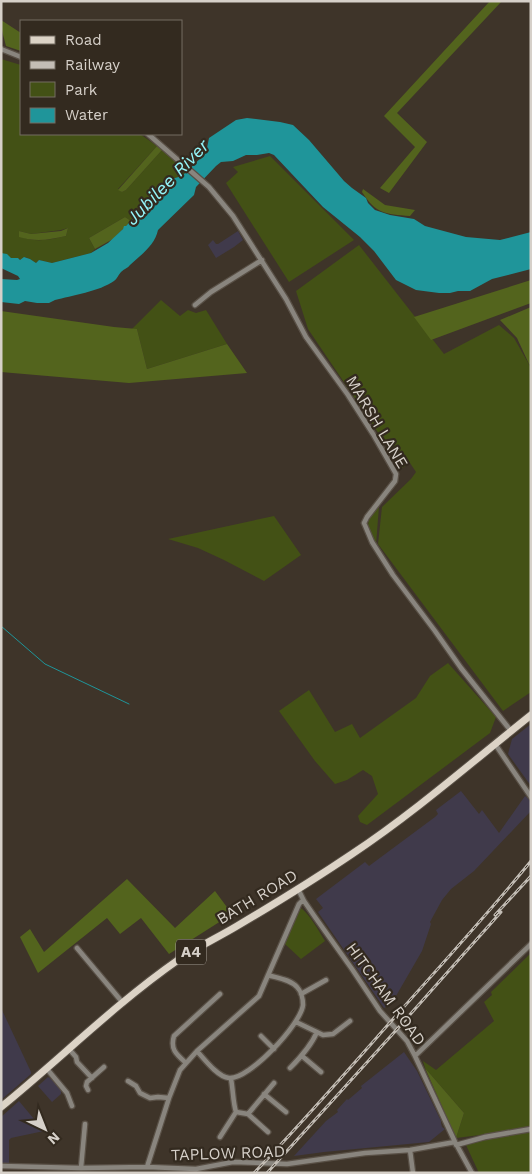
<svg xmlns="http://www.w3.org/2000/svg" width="532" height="1174" viewBox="0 0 532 1174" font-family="'Work Sans',sans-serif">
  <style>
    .commercial { fill: #403a4b }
    .green { fill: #435115; fill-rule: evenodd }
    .forest { fill: #53641d }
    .water { fill: #1f959a }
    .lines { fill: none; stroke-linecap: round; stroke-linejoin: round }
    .stream { stroke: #1f959a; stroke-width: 1 }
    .street-casing { stroke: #595046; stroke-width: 7 }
    .primary-casing { stroke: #595046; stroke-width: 9 }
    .street { stroke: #89857e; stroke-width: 4.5 }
    .primary { stroke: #dcd3c6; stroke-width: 7 }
    .rail-casing { stroke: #c3bdb5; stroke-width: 3 }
    .rail { stroke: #332a1f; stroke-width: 1; stroke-dasharray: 4; stroke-linecap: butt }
    .labels { text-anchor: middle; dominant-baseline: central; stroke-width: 4.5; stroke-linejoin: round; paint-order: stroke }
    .shield { fill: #332a1f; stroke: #a59e96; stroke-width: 1 }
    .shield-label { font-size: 15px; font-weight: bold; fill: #d6d0c9 }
    .street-label { font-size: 16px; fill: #d6d0c9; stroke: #332a1f }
    .water-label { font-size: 18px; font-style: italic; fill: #95f5f9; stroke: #332a1f }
  </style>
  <rect width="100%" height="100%" fill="#3e3429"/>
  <path class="commercial" d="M238,231L243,240L234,247L216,258L208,245L213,240L216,244H218Z
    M531,724V786L508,754L512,739Z
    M461,791L479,814L482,810L499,833L525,796L529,799L531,804L530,812L474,871L451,889L442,900L430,922L431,924L422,951L396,996L394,995L388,1006L384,1008L318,912L323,908L316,899L365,862L369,866L435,817L438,814L436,810Z
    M1,1008L31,1072V1074L1,1100Z
    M404,1052L417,1071L441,1121V1123L442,1127L445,1129L429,1142L324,1152L294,1156L326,1121L338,1112L337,1110L347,1099L348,1100L362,1088L361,1086Z
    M48,1077L51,1079L61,1090V1094L52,1102L38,1086Z
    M19,1101L44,1131L11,1138L9,1140V1163H1V1117Z"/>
  <path class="green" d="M1,59L21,65V134H140L157,146L118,189L122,192L126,190L162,150L187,171L182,176L168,180L157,193L131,221L125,217L89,238L95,249L91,253L52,263L39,260L36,263L30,259L25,257L21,260L18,258H11L1,253ZM68,228L66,236C49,240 35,243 19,236V231L31,234L61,230Z
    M270,156L354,240L289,282L226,183L238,172L233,167Z
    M359,245L444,354L499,325L514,338L531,368V692L503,711L378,544L382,507L411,479L416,472L410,463L402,468L308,329L296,291Z
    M161,300L180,316L188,310L196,313L206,310L227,344L147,369L137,329H132Z
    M379,506L376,545C366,527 364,522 379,506Z
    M274,516L301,555L264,581L224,560L198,548L168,539Z
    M448,663L496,717L490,733L367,825L360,822L358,816L378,794L372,776L363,770L347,780L335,784L315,761L279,711L309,690L335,732L352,724L360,738L416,698L430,676Z
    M301,908C311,916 318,930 325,941L301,959L286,945L284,944Z
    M531,953V1126L480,1135L456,1138L464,1113L425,1068L423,1061L436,1070L494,1021L484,1002L492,995L491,992Z
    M531,1132V1173H479L466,1145L488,1139Z"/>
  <path class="forest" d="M490,1H502L397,113L427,142L389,193L380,188L415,147L384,116Z
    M1,20L21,33V51L6,46C4,37 1,30 1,20Z
    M157,146L162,150L126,190L122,192L118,190Z
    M363,189L385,205L415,210L410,216C385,214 376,214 362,192Z
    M125,217L131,221L113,239L95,249L89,238Z
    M68,228L66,236C49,240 35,242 19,237V231L31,234L61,231Z
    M531,280V303L431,340L414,317Z
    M531,307V365L529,364L517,338L500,320Z
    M1,311L114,327L137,329L147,369L227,344L247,373L129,383L1,372Z
    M127,879L175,928L215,891L232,914L169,954L141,918L120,934L107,918L38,973L20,937L30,929L44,952Z
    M425,1068L464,1113L456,1138Z"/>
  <path class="water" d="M247,118L280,122L293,125L309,140L344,181L352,188L366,198L368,203L375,210L390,215L414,219L425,226L466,237L500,240L531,232V269L492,279L470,291H458L450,293H439L416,290L396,280L374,251L360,237L323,207L274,155L269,153L257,155H246L233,161L221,162L216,166L196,187L194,195L158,230C155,245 141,255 130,265C128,268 124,269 121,272C118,275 117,279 114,281C100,291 71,296 55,300L49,303H37L25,301L19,304L1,302V279L17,280L20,279L18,276L1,268V253L7,254L11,258H18L20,260L24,257L30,259L36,263L39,260L52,263L91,253L108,243L123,229L124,226H126L157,193L168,180L182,176L206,153L209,138L236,120Z"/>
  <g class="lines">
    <path class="stream" d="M1,626L45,664L129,704"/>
    <defs>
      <path id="street" d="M1,49L21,57
        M148,134L209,187L233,216L286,299L306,337L348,395L373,434L396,474L395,481L367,517L364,523L372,542L393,575L435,631L461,668L511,731
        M195,305L211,292L262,260
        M495,744L531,797
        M298,889L304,901L315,917L352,969L380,1011L407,1041L415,1056L455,1142L472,1173
        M77,948L123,1003
        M301,994L326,980
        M296,1022L323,1035L333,1034L350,1021
        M261,1036L274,1049
        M69,1049L76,1057L77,1062L92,1078
        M197,1051C205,1060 218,1077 229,1078C249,1080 301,1024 303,1005C303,999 301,991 297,987C290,979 277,978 268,975
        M302,1056L321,1072
        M415,1056L531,944
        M186,1063C176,1054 170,1049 174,1036L220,994
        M290,1068C301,1057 311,1046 317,1032
        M47,1069L67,1093L72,1106
        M128,1081L136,1086L140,1093L150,1098L158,1097L169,1098
        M88,1090L86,1086L87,1082L104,1067
        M264,1094L286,1112
        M236,1112L248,1114L268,1132
        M248,1114L274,1083
        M220,1137L236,1112C233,1103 233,1089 231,1079
        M456,1145L485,1137L531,1129
        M410,1150L413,1173
        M1,1166L81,1168L147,1167L196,1169L233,1162L287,1164L365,1153L410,1150L455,1142
        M147,1167L169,1098L180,1070L197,1051L259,996L299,904L303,900
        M81,1168L85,1124"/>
      <path id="primary" d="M1,1107C60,1059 115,1004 178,960C197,947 217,938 237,926C276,903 315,879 352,854C415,812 472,762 531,715"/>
    </defs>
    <use href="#street" class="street-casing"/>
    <use href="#primary" class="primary-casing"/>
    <use href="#street" class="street"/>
    <use href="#primary" class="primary"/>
    <defs>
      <path id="rail" d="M495,915L531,876
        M254,1173C302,1123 348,1070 394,1018C440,966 487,915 531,861
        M267,1173L399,1027L501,912"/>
    </defs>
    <use href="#rail" class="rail-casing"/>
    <use href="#rail" class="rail"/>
  </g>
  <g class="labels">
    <rect class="shield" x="176" y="939.5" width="30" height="25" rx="4"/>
    <g class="shield-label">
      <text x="191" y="952">A4</text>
    </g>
    <g class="street-label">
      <text transform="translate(377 422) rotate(59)">MARSH LANE</text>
      <text transform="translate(257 897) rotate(-31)">BATH ROAD</text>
      <text transform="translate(386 994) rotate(54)">HITCHAM ROAD</text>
      <text transform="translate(228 1153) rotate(-2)">TAPLOW ROAD</text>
    </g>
    <g class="water-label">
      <text transform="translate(167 182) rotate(-46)">Jubilee River</text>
    </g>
  </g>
  <rect width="532" height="1174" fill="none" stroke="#d6d0c9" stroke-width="5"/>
  <rect x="20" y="20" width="162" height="115" fill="#332a1f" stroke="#746c63"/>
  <rect x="30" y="36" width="25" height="8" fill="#dcd3c6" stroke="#746c63"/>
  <text x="65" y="45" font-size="15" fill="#d6d0c9">Road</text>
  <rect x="30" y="61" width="25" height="8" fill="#c3bdb5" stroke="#746c63"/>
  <text x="65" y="70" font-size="15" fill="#d6d0c9">Railway</text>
  <rect x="30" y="82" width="25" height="15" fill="#435115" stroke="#746c63"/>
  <text x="65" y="95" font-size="15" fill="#d6d0c9">Park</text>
  <rect x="30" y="108" width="25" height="15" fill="#1f959a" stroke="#746c63"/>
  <text x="65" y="120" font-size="15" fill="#d6d0c9">Water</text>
  <g transform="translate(45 1129) rotate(137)" stroke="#332a1f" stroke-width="4" paint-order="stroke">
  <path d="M0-4L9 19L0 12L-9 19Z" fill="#d6d0c9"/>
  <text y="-8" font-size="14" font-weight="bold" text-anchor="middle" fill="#d6d0c9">N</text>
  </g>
</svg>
